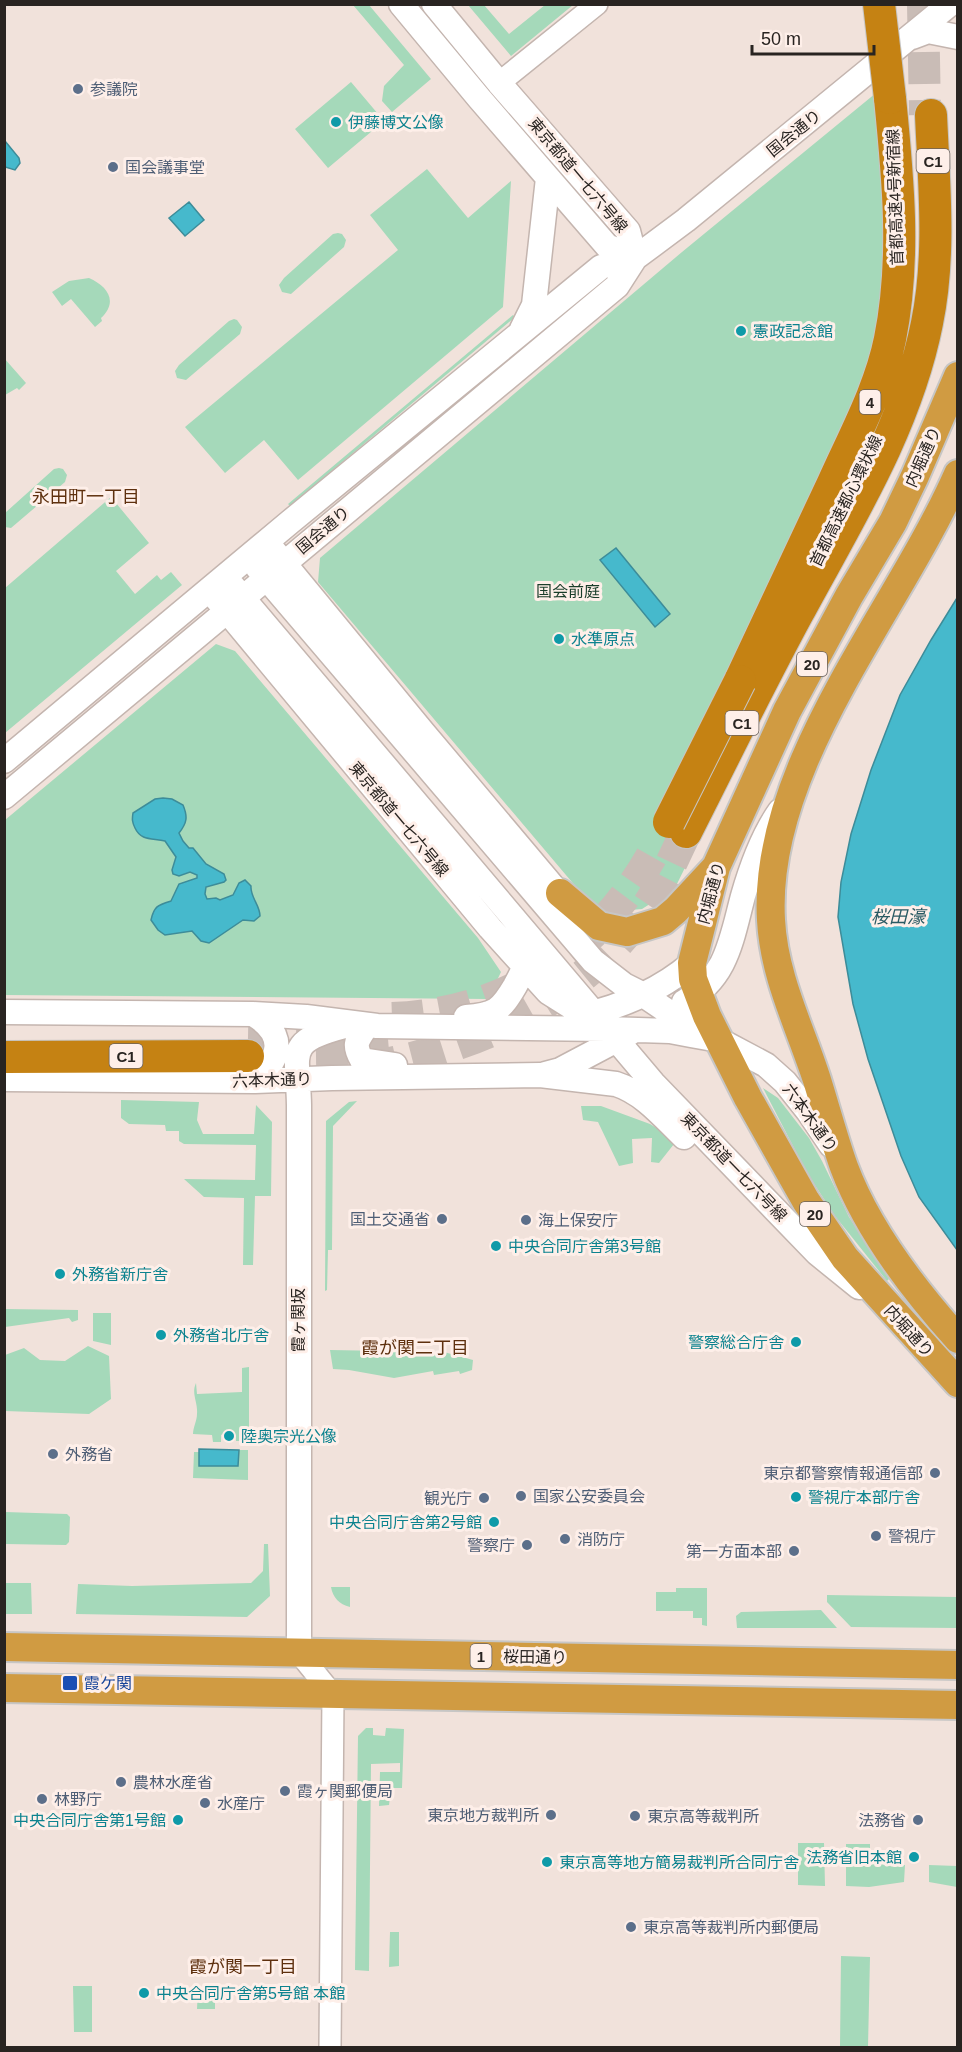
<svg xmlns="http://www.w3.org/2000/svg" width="962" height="2052" viewBox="0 0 962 2052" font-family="Arial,'Noto Sans JP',sans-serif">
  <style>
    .green { fill: #a5d9ba }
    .water { fill: #46b9cc; stroke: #3d8c99; stroke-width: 1.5 }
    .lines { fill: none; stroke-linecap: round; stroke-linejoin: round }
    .motorway-tunnel { stroke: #c9bcb6; stroke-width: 32; stroke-dasharray: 32 16; stroke-linecap: butt }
    .tertiary-casing { stroke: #c4b5af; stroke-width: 24 }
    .secondary-casing { stroke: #c4b5af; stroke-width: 27 }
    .trunk-casing { stroke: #c7c6c5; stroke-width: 32 }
    .motorway-casing { stroke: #c7c6c5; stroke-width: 34 }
    .tertiary { stroke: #fff; stroke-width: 21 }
    .secondary { stroke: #fff; stroke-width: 24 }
    .trunk { stroke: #d09b42; stroke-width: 28 }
    .motorway { stroke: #c58213; stroke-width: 32 }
    .motorway-bridge-casing { stroke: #c7c6c5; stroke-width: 34; stroke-linecap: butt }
    .motorway-bridge { stroke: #c58213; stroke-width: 32 }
    .service-dot { fill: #5c6f8a; stroke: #feefe9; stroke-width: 2 }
    .culture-dot { fill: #0f9aa8; stroke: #feefe9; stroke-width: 2 }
    .transit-dot { fill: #1a4fb4; stroke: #feefe9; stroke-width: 2 }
    .labels { text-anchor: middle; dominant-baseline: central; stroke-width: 6; stroke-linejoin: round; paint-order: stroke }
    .shield { fill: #feefe9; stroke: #69615d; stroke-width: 1.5 }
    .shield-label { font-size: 15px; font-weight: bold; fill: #292421 }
    .service-label { font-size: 16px; fill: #4e5e75; stroke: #feefe9; text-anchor: start }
    .culture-label { font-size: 16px; fill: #0d838f; stroke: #feefe9; text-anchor: start }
    .street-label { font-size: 16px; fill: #292421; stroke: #feefe9 }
    .park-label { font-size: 16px; fill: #193d2a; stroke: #feefe9 }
    .transit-label { font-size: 16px; fill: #164399; stroke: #feefe9; text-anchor: start }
    .neighbourhood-label { font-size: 18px; fill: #5e300e; stroke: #feefe9 }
    .water-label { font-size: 18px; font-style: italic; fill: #2a5a63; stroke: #feefe9 }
  </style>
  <rect width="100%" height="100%" fill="#f1e2db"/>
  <path class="green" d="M353,5H369L431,79L392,112L382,101L384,86L404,65Z
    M468,5H484L509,34L545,5H573L511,56Z
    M351,82L384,121L328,168L295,129Z
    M876,93L889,234L876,339L855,410L699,839L675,888L642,909L619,911L593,907L318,582L320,558L682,252Z
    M427,169L468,218L511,181L503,307L298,480L264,440L225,473L185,427L398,250L370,215Z
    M338,233L342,234L346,240L344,247L291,294L282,292L279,285L284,278L333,234Z
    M89,278C107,286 119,301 101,318L102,321L95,327L71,299L62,306L52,292L69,281Z
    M513,315L515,317L290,506L288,504Z
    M234,319L237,320L242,327L240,334L186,380L177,378L175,371L179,365L229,321Z
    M4,358L26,383L19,390L17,388L5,395Z
    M59,468L63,469L67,475L65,482L11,528L5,527V513L54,469Z
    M111,497L149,543L116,571L135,594L157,575L161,580L171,572L182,585L5,733V588Z
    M216,644L235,651L478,938L501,972L488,999L5,995V820Z
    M763,1088L778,1098L809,1138L822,1161L849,1217L889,1279L887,1281L835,1216L807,1173Z
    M121,1100L199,1102L197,1120L203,1134H254L256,1105L272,1122L271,1196H255L253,1265H243L244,1198L204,1197L184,1179L255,1180L256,1145L184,1144L179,1141V1131H166L165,1125L129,1124L121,1118Z
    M357,1101L333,1126L332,1250H328L327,1290L325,1291L326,1121L349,1102Z
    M581,1106H601L650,1124L663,1132L674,1144L659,1163L651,1162L652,1138L632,1139L633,1163L619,1166L598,1122L583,1120Z
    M5,1309L78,1310V1320L72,1322L69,1318L5,1327Z
    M93,1313H111V1345L93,1341Z
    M88,1346L109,1356L111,1399L89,1414L5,1411V1355L24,1348L40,1360L65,1361Z
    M330,1350L444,1352L473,1360L472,1370L460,1374L459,1371L434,1375L433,1371L394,1378L349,1370L333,1369Z
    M249,1367V1433H245L244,1441H236V1435L230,1429L221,1435V1442H213L212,1435L193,1434C193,1427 197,1421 197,1414C198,1402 191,1394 196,1383L197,1394L242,1392V1368Z
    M239,1450H248V1480L193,1478L194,1452H199V1466H238Z
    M5,1512L67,1514L70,1517L69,1542L66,1545L5,1544Z
    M264,1544H268L270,1596L247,1617L76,1614L78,1584L132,1586L251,1583L263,1571Z
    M5,1583H31L32,1614H5Z
    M331,1587H350V1607C339,1604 333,1598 331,1587Z
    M676,1588H707V1626L702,1625V1618H693V1611H656V1592H676Z
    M827,1595L957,1597V1628L851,1627L827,1602Z
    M821,1610L837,1628H737L736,1616L741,1612Z
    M366,1728H373V1735L385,1736L386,1728L404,1729L402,1788H391L389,1805L379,1806L380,1772H400V1763L371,1764L369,1971L355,1970L358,1736Z
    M798,1843H824L825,1886L798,1885Z
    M846,1844H870V1864L905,1865L904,1882L869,1887L846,1886Z
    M929,1865L957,1866V1887L929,1882Z
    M390,1932H399V1966L389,1967Z
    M841,1956L870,1957L868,2047H826H840Z
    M73,1986H92V2032H74Z
    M198,1988L215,1989V2009H197Z"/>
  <path class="water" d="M5,141L19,158L20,163L15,170L5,167Z
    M189,202L204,220L185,236L169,218Z
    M616,548L670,614L655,627L600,560Z
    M957,598V1250L919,1197L901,1156L868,1059L853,1004L838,917L841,882L851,834L871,770L900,695L931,640Z
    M163,798L172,799L183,805C188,817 187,823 179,833L183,841L189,848H193L206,864L224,874L226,880L224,882L206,887L205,894L207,899L216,898L220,900L233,895L239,883L245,880L251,886C250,897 260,905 260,916L254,921L243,920L209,943L201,941L192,931L165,935L158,930L151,920C154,906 158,905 171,901L179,884L197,878V875L190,872L179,876L173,874L172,870L176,857L165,841C152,838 141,841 135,828C132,822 132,819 133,813L155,799Z
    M199,1449L239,1450L238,1466H199Z"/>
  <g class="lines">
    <path class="motorway-tunnel" d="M923,4L925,115
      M392,1018C510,1014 604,948 658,844
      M248,1037L301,1038
      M268,1056L340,1055L389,1051
      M365,1068C473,1049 578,1003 643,912C661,888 673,859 686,832"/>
    <defs>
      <path id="tertiary" d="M499,83L597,4
        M299,1653L333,1695L330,2048"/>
      <path id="secondary" d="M401,4L479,98L607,246L635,258
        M434,4L499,83L628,231L635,258
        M912,37L928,31L958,37
        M522,329L534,305L548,178
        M274,551L422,731L570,907
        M257,567L593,961L624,985L642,994L667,1011L701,1030
        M225,577L653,1083L817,1253L859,1287
        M217,599L490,928L548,992L589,1018
        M4,761L290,522L601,267L635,258
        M4,797L617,286L635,258L686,220L950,4
        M684,1002C727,978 731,941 743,896C751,868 763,835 780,811
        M4,1012L253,1014L306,1017L377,1026L606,1029L670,1031L691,1035L719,1040L766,1065L785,1082L808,1111L831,1145
        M253,1014C286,1034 282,1058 255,1081
        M580,1016C620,1007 661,990 692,963
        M466,1017C495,1015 501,1010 515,986C521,975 526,966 529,955
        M367,1025C358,1040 352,1043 362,1060L395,1065
        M545,1074L560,1070L630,1033
        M4,1079L255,1081L332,1078L540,1075L616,1084C644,1093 664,1118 684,1137
        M299,1653V1105C298,1051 284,1042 345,1026"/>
      <path id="trunk" d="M958,376L915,476L893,522L849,596L787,711L716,867L692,963L693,979L707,1016L748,1098L806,1201L845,1258L958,1383
        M958,474C898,611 762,765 771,920C774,977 800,1027 817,1080C826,1109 834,1139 844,1167C867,1229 914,1290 958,1339
        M560,893L599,926L627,932L663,921L676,910L716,867
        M4,1647L958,1665
        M4,1688L958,1705"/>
      <path id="motorway" d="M740,681C771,615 802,549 833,483C854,436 880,389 890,339C906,259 898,178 890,98
        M686,832C723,759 759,685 798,613C848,520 906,429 927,323C941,255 934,184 931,115
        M4,1057L248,1056"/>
    </defs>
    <use href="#tertiary" class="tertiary-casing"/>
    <use href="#secondary" class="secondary-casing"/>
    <use href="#trunk" class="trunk-casing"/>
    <use href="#motorway" class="motorway-casing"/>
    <use href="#tertiary" class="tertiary"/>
    <use href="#secondary" class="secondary"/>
    <use href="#trunk" class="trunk"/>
    <use href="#motorway" class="motorway"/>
    <defs>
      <path id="motorway-bridge" d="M879,4L890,98
        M669,822L740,681"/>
    </defs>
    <use href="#motorway-bridge" class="motorway-bridge-casing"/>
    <use href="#motorway-bridge" class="motorway-bridge"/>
  </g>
  <g class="service-dot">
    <circle cx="78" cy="89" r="6"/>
    <circle cx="113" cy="167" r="6"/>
    <circle cx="442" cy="1219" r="6"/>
    <circle cx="526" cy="1220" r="6"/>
    <circle cx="53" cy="1454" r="6"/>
    <circle cx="935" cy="1473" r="6"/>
    <circle cx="521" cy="1496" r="6"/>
    <circle cx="484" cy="1498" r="6"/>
    <circle cx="876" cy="1536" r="6"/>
    <circle cx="565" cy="1539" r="6"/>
    <circle cx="527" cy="1545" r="6"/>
    <circle cx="794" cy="1551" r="6"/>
    <circle cx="121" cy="1782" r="6"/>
    <circle cx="285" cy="1791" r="6"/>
    <circle cx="42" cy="1799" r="6"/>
    <circle cx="205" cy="1803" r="6"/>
    <circle cx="551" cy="1815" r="6"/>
    <circle cx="635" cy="1816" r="6"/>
    <circle cx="918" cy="1820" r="6"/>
    <circle cx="631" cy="1927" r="6"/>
  </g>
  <g class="culture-dot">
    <circle cx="336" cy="122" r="6"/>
    <circle cx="741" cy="331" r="6"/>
    <circle cx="559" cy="639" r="6"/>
    <circle cx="496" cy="1246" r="6"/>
    <circle cx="60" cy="1274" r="6"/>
    <circle cx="161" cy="1335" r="6"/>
    <circle cx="796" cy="1342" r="6"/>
    <circle cx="229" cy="1436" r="6"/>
    <circle cx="796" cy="1497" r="6"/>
    <circle cx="494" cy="1522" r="6"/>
    <circle cx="178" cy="1820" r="6"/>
    <circle cx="914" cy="1857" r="6"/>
    <circle cx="547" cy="1862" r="6"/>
    <circle cx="144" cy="1993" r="6"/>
  </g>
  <rect class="transit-dot" x="62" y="1675" width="16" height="16" rx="3"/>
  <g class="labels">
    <g class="shield">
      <rect x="916.5" y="149" width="33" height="24" rx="4.5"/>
      <rect x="859.5" y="390" width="21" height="24" rx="4.5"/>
      <rect x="797" y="652" width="30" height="24" rx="4.5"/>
      <rect x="725.5" y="711" width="33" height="24" rx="4.5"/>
      <rect x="109.5" y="1044" width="33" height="24" rx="4.5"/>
      <rect x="800" y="1202" width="30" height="24" rx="4.5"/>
      <rect x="470.5" y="1644" width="21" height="24" rx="4.5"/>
    </g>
    <g class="shield-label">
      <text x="933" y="161">C1</text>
      <text x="870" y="402">4</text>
      <text x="812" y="664">20</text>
      <text x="742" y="723">C1</text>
      <text x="126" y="1056">C1</text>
      <text x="815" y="1214">20</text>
      <text x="481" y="1656">1</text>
    </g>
    <g class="service-label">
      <text x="90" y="89">参議院</text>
      <text x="125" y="167">国会議事堂</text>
      <text x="430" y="1219" text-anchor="end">国土交通省</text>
      <text x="538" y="1220">海上保安庁</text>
      <text x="65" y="1454">外務省</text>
      <text x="923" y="1473" text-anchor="end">東京都警察情報通信部</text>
      <text x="533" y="1496">国家公安委員会</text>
      <text x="472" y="1498" text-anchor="end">観光庁</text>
      <text x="888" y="1536">警視庁</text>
      <text x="577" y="1539">消防庁</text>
      <text x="515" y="1545" text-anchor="end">警察庁</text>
      <text x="782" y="1551" text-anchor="end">第一方面本部</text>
      <text x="133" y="1782">農林水産省</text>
      <text x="297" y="1791">霞ヶ関郵便局</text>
      <text x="54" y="1799">林野庁</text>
      <text x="217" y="1803">水産庁</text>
      <text x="539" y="1815" text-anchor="end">東京地方裁判所</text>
      <text x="647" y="1816">東京高等裁判所</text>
      <text x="906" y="1820" text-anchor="end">法務省</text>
      <text x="643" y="1927">東京高等裁判所内郵便局</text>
    </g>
    <g class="culture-label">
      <text x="348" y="122">伊藤博文公像</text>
      <text x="753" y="331">憲政記念館</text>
      <text x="571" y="639">水準原点</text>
      <text x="508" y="1246">中央合同庁舎第3号館</text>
      <text x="72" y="1274">外務省新庁舎</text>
      <text x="173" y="1335">外務省北庁舎</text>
      <text x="784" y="1342" text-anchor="end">警察総合庁舎</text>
      <text x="241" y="1436">陸奥宗光公像</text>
      <text x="808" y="1497">警視庁本部庁舎</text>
      <text x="482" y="1522" text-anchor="end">中央合同庁舎第2号館</text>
      <text x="166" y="1820" text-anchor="end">中央合同庁舎第1号館</text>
      <text x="902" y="1857" text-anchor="end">法務省旧本館</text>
      <text x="559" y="1862">東京高等地方簡易裁判所合同庁舎</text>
      <text x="156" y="1993">中央合同庁舎第5号館 本館</text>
    </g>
    <g class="street-label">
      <text transform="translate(794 133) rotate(-39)">国会通り</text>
      <text transform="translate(578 175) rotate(50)">東京都道一七六号線</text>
      <text transform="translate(895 197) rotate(-92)">首都高速4号新宿線</text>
      <text transform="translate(923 457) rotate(-66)">内堀通り</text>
      <text transform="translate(846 501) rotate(-64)">首都高速都心環状線</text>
      <text transform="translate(323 530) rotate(-40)">国会通り</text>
      <text transform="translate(399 819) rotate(50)">東京都道一七六号線</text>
      <text transform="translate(711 893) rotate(-75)">内堀通り</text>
      <text transform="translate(272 1080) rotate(-2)">六本木通り</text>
      <text transform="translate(810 1118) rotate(54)">六本木通り</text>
      <text transform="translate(734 1167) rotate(46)">東京都道一七六号線</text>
      <text transform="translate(298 1320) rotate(-90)">霞ヶ関坂</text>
      <text transform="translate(909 1331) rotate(48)">内堀通り</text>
      <text transform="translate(535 1657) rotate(1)">桜田通り</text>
    </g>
    <g class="park-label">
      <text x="568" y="591">国会前庭</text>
    </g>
    <g class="transit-label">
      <text x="84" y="1683">霞ケ関</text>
    </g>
    <g class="neighbourhood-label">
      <text x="86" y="497">永田町一丁目</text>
      <text x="415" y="1348">霞が関二丁目</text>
      <text x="243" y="1967">霞が関一丁目</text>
    </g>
    <g class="water-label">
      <text x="898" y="917">桜田濠</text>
    </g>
  </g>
  <rect width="962" height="2052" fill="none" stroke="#292421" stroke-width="12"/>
  <path d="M752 45v9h122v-9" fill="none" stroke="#292421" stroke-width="3"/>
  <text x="761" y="45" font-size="18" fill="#292421" stroke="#feefe9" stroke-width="4.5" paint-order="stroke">50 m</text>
</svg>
